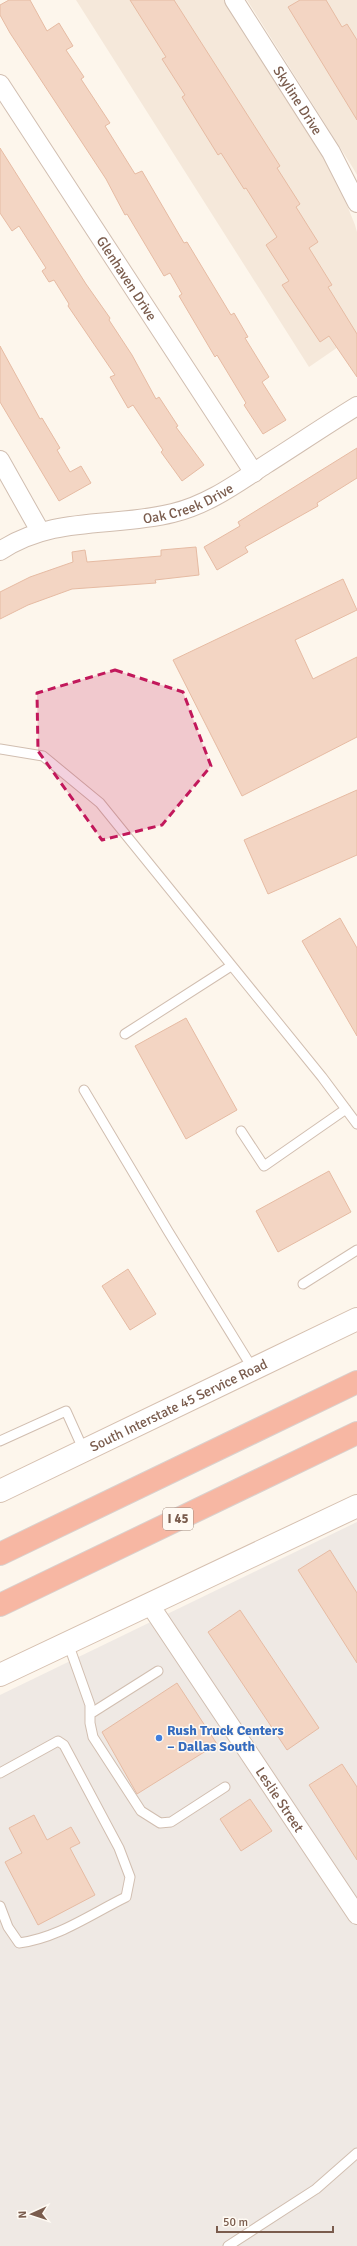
<svg xmlns="http://www.w3.org/2000/svg" width="357" height="2246" viewBox="0 0 357 2246" font-family="Signika,sans-serif">
  <style>
    .residential { fill: #f5e8da }
    .industrial { fill: #efe9e4 }
    .building { fill: #f3d5c3; stroke: #e6bba3 }
    .lines { fill: none; stroke-linecap: round; stroke-linejoin: round }
    .service-casing { stroke: #d1beb0; stroke-width: 11 }
    .minor-casing { stroke: #d1beb0; stroke-width: 20 }
    .secondary-casing { stroke: #d6c0b0; stroke-width: 24 }
    .motorway-casing { stroke: #dad1cd; stroke-width: 24 }
    .service { stroke: #fff; stroke-width: 9 }
    .minor { stroke: #fff; stroke-width: 18 }
    .secondary { stroke: #fff; stroke-width: 22 }
    .motorway { stroke: #f7b7a3; stroke-width: 22 }
    .marked { fill: #c2185b; fill-opacity: 0.2; stroke: #c2185b; stroke-width: 3; stroke-dasharray: 8 5; stroke-linejoin: round }
    .shop-dot { fill: #3f7fe0; stroke: #fffaf3; stroke-width: 1.5 }
    .labels { text-anchor: middle; dominant-baseline: central; stroke-width: 3; stroke-linejoin: round; paint-order: stroke }
    .shield { fill: #fffaf3; stroke: #a28b7f; stroke-width: 1 }
    .shield-label { font-size: 13px; font-weight: bold; fill: #7a5c4d }
    .street-label { font-size: 14px; fill: #7a5c4d; stroke: #fffaf3 }
    .shop-label { font-size: 14px; font-weight: bold; fill: #366cbe; stroke: #fffaf3; text-anchor: start }
  </style>
  <rect width="100%" height="100%" fill="#fdf6ec"/>
  <path class="residential" d="M76,0H224L334,173L355,225L357,232V334L309,367Z
    M247,0H357V175L353,168Z"/>
  <path class="industrial" d="M357,1522V2246H0V1695Z"/>
  <path class="building" d="M9,0H30L47,31L59,23L73,46L66,50L84,77L81,79L110,123L105,126L135,174L142,171L184,243L187,242L231,315L234,313L248,337L245,338L269,377L262,382L286,420L263,434L244,405L246,403L217,355L215,357L179,296L182,294L170,273L164,276L127,214L125,215L106,179L10,33L0,15V5Z
    M130,0H174L280,166L277,168L300,204L296,207L318,242L309,248L332,285L328,287L357,334V377L329,336L320,342L282,285L289,281L266,245L277,237L246,188L244,189L221,153L218,155L182,97L185,95L162,59L166,57Z
    M300,0H326L342,27L347,24L357,40V120L288,7Z
    M0,148L86,284L110,318L109,320L132,355L156,399L159,397L178,426L176,427L204,465L182,481L161,452L163,450L133,405L128,408L110,377L115,375L68,306L69,304L54,280L49,282L42,271L46,268L19,226L12,231L0,213Z
    M0,346L40,419L42,418L60,448L57,450L70,472L81,466L91,483L59,501L0,402Z
    M357,448V478L317,503L318,506L245,547L248,552L217,570L204,547L240,526L238,522Z
    M196,547L199,575L155,580L156,583L72,589L28,605L0,619V592L30,577L73,562L72,552L85,550L87,562L161,556V550Z
    M343,579L357,610L295,640L313,679L357,657V737L242,796L173,660Z
    M357,790V855L268,894L244,840Z
    M340,918L357,948V1036L302,941Z
    M186,1018L237,1110L186,1139L135,1046Z
    M329,1171L351,1212L278,1252L256,1211Z
    M128,1269L156,1314L130,1330L102,1286Z
    M330,1550L357,1593V1663L298,1570Z
    M240,1610L319,1728L287,1750L208,1632Z
    M177,1683L217,1744L137,1794L102,1732Z
    M342,1764L357,1787V1860L309,1785Z
    M250,1799L272,1831L241,1851L220,1819Z
    M34,1815L47,1840L71,1827L80,1843L70,1848L95,1895L38,1925L5,1862L22,1853L9,1828Z"/>
  <g class="lines">
    <defs>
      <path id="service" d="M0,749L43,756L100,803L322,1077L357,1124
        M125,1034L231,966
        M84,1090L168,1231L253,1369
        M241,1131L264,1166L346,1109
        M303,1284L357,1250
        M0,1441L66,1411L84,1451
        M68,1643L90,1705V1723L93,1737L141,1811L160,1823L171,1822L225,1787
        M90,1714L158,1671
        M0,1773L58,1741L64,1745L119,1848L130,1877L126,1897C91,1914 58,1938 19,1943L8,1927L0,1906
        M228,2246L316,2189L357,2153"/>
      <g id="minor">
        <path id="s1" d="M234,0L331,152L357,203"/>
        <path id="s2" d="M0,84L254,473"/>
        <path d="M0,460L40,531"/>
        <path id="s3" d="M0,551C54,515 114,528 173,513C207,505 236,484 265,465C295,446 326,425 357,406"/>
        <path id="s4" d="M150,1605L357,1915"/>
      </g>
      <g id="secondary">
        <path id="s5" d="M0,1491L357,1319"/>
        <path d="M0,1675L357,1506"/>
      </g>
      <path id="motorway" d="M0,1554L357,1382
        M0,1605L357,1433"/>
    </defs>
    <use href="#service" class="service-casing"/>
    <use href="#minor" class="minor-casing"/>
    <use href="#secondary" class="secondary-casing"/>
    <use href="#motorway" class="motorway-casing"/>
    <use href="#service" class="service"/>
    <use href="#minor" class="minor"/>
    <use href="#secondary" class="secondary"/>
    <use href="#motorway" class="motorway"/>
  </g>
  <path class="marked" d="M115,670L183,692L211,766L162,825L102,840L38,751L37,693Z"/>
  <circle class="shop-dot" cx="159" cy="1738" r="4"/>
  <g class="labels">
    <rect class="shield" x="163" y="1508" width="30" height="22" rx="3"/>
    <g class="shield-label">
      <text x="178" y="1519">I 45</text>
    </g>
    <g class="street-label">
      <text stroke="none"><textPath href="#s1" startOffset="119">Skyline Drive</textPath></text>
      <text stroke="none"><textPath href="#s2" startOffset="232">Glenhaven Drive</textPath></text>
      <text stroke="none"><textPath href="#s3" startOffset="196">Oak Creek Drive</textPath></text>
      <text stroke="none"><textPath href="#s5" startOffset="198">South Interstate 45 Service Road</textPath></text>
      <text stroke="none"><textPath href="#s4" startOffset="234">Leslie Street</textPath></text>
    </g>
    <g class="shop-label">
      <text x="167" y="1730">Rush Truck Centers<tspan x="167" dy="16">– Dallas South</tspan></text>
    </g>
  </g>
  <g transform="translate(32 2214) rotate(267)" stroke="#fffaf3" stroke-width="3" paint-order="stroke">
  <path d="M0-3L7 15L0 10L-7 15Z" fill="#7a5c4d"/>
  <text y="-6" font-size="11" font-weight="bold" text-anchor="middle" fill="#7a5c4d">N</text>
  </g>
  <path d="M217 2226v6h116v-6" fill="none" stroke="#7a5c4d" stroke-width="2"/>
  <text x="223" y="2226" font-size="12" fill="#7a5c4d" stroke="#fffaf3" stroke-width="3" paint-order="stroke">50 m</text>
</svg>
